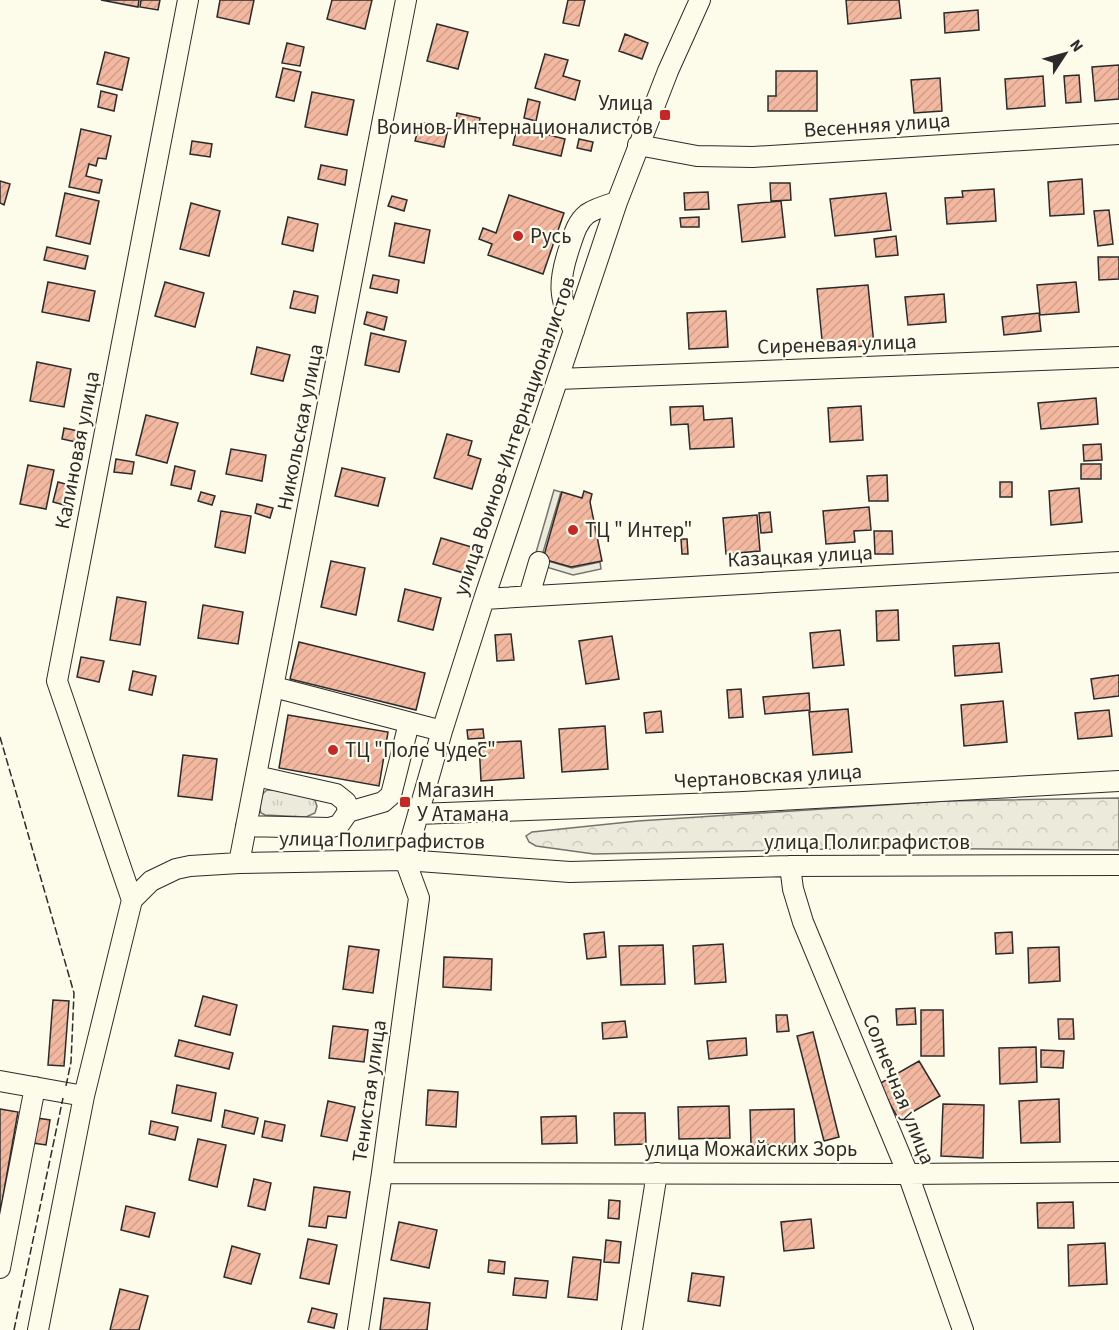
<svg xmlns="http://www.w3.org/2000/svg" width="1119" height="1330" viewBox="0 0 1119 1330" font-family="'Source Sans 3',sans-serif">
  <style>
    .grass { fill: url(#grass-tufts); stroke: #74746e; stroke-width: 1.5 }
    .forest { fill: url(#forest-crowns); stroke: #74746e; stroke-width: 1.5 }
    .parking { fill: #eceadb; stroke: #74746e; stroke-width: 1.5 }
    .building { fill: url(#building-hatch); stroke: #2b2b2b; stroke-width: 1.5 }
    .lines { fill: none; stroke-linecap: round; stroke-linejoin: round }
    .minor-casing { stroke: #2b2b2b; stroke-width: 22 }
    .minor { stroke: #fdfbea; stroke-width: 20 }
    .fence { stroke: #2b2b2b; stroke-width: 1.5; stroke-dasharray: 8 3; stroke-linecap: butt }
    .poi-dot { fill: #c62828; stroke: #fdfbea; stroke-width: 2 }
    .labels { text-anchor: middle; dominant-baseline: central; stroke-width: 4.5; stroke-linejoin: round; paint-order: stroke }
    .poi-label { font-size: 21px; fill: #2b2b2b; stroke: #fdfbea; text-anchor: start }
    .street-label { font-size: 21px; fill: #2b2b2b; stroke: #fdfbea }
  </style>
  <defs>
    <pattern id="grass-tufts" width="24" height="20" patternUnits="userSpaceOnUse" patternTransform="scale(1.5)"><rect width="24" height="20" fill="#ecebdb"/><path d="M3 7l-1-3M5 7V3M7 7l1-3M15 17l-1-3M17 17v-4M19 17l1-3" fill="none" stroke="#cbcabc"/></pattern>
    <pattern id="forest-crowns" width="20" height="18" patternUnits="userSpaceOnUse" patternTransform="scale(1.5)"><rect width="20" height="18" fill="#ecebdb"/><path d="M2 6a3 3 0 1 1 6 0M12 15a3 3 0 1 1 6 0" fill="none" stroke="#cbcabc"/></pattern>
    <pattern id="building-hatch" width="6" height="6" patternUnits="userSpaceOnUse" patternTransform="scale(1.5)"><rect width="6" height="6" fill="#f2b8a0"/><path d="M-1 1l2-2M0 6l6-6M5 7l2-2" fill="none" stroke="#d09e8a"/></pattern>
  </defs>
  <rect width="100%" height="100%" fill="#fdfbea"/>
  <path class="grass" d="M267,790H275L314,798L317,806L315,813L306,817L265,815L261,813C258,804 259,796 267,790Z"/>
  <path class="forest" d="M1119,798V850L879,848L594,854L536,846L529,842L526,836L532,832L638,821L945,801Z"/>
  <path class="parking" d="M554,490L561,492L541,559L572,568L600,562L601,569L573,575L533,563Z"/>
  <path class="building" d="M101,0H139L138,7Z
    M141,0H160L158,10L140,7Z
    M220,0H254L249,24L217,17Z
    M332,0H372L365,29L327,19Z
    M568,0H585L579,26L563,23Z
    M846,0H899L901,18L848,24Z
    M978,10L979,30L945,33L944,13Z
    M437,24L468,32L458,69L427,61Z
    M625,34L648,43L642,59L619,51Z
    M287,43L304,47L300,66L282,63Z
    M105,52L129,58L122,90L97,84Z
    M545,54L568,60L563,76L580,81L575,100L535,88Z
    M1119,65V99L1095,101L1092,67Z
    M283,68L301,72L294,101L276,97Z
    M776,71H817V111H768V96H776Z
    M1079,75L1081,102L1066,103L1064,76Z
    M1043,76L1045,106L1007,109L1005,79Z
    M940,78L942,111L914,113L911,80Z
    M101,91L117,95L114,111L98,107Z
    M312,92L354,100L347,135L305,127Z
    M528,99L540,102L536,121L524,118Z
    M457,113L480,118L478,131L455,126Z
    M420,122L448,129L444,147L415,141Z
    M517,127L565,139L561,156L513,145Z
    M81,129L111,136L106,159L98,158L96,166L89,164L86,176L102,180L99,193L69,187Z
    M579,139L593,142L591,151L577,148Z
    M192,141L212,144L210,157L190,154Z
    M321,165L347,170L345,185L318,179Z
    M1082,179L1084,214L1050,216L1048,182Z
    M0,181L10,184L4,205L0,203Z
    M770,183H790L791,200L771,201Z
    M994,189L996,221L947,224L945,198L963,197L962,191Z
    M708,192L709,209L685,210L684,193Z
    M65,193L99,201L90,244L56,236Z
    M886,193L891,230L835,236L830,199Z
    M509,195L564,213L543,274L488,255L492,244L479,239L483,228L496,233Z
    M392,196L407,200L404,211L388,206Z
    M781,201L785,237L742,242L738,205Z
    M191,203L220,211L209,256L180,249Z
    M1109,210L1113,244L1098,246L1094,211Z
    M288,217L318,224L313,251L282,244Z
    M699,217V227H681L680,218Z
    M395,223L430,230L424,263L389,256Z
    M896,236L898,255L876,257L874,239Z
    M47,247L88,256L85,269L44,260Z
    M1098,257H1119V279L1099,280Z
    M373,275L399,280L397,293L370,288Z
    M48,282L95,291L89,321L42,312Z
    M165,282L204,293L195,327L155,316Z
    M1076,282L1079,312L1040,315L1037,285Z
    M868,285L874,345L823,350L817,289Z
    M294,291L318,296L315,313L290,308Z
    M944,294L946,322L908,325L905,297Z
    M726,311L728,347L689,349L687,313Z
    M367,312L387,317L384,330L364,324Z
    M1039,313L1041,331L1004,335L1002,317Z
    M371,333L406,341L399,372L365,365Z
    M257,347L290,355L283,381L251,374Z
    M37,362L71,369L64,407L30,401Z
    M1096,398L1098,424L1041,429L1038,403Z
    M703,406L704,420L732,418L734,447L690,449L688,424L671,425L670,407Z
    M861,406L863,440L830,442L828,408Z
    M146,415L178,423L167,463L136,455Z
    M64,428L83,432L81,443L62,439Z
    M447,434L472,441L468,455L481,459L472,489L434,478Z
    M1101,444L1102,460L1084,461L1083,445Z
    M231,449L266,455L262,481L226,474Z
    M116,459L134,462L132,474L114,472Z
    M1081,464H1101V479H1081Z
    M28,465L54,470L46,509L20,504Z
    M175,466L195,471L191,489L171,485Z
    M342,468L385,478L378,506L335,496Z
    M887,475L888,501H869L867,476Z
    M58,482L73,486L68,506L53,502Z
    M1000,482H1012V497H1000Z
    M1079,488L1082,522L1051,525L1049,491Z
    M584,491L592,494L590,502L602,561L571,567L543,559L562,492L582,498Z
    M201,492L215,496L212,505L198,501Z
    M257,504L273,508L270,518L255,513Z
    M869,507L871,530L854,531L855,542L826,544L823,511Z
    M221,511L251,516L245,553L215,547Z
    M770,512L772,532L761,533L759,513Z
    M757,515L760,551L726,554L723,518Z
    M874,531H892L893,554H875Z
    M441,538L475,548L467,574L433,564Z
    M681,539H687L688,554H682Z
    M331,561L365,568L356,615L321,607Z
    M405,589L441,598L433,630L398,621Z
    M117,597L146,602L140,645L110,640Z
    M203,605L243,612L238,644L198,638Z
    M898,610L899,640L877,641L876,611Z
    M840,630L844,665L813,668L810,633Z
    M511,634L514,660L497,661L495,635Z
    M612,636L619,679L586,684L579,641Z
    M299,642L425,673L416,710L290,679Z
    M999,643L1002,672L955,676L953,646Z
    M81,657L104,661L99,682L77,677Z
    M133,671L156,676L152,695L129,690Z
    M1119,675V696L1094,699L1091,679Z
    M741,689L743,717L729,718L727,690Z
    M809,693L810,710L765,714L763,697Z
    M1003,701L1007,742L964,746L961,705Z
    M848,709L852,752L813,755L809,712Z
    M1109,710L1112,736L1078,739L1075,713Z
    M661,711L663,732L646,733L644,713Z
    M288,715L388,732L379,786L279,768Z
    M605,726L608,769L562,772L559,729Z
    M483,729L484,738L468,739L467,730Z
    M521,741L524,778L481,781L479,743Z
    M183,755L217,759L212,800L178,796Z
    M604,932L606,957L587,959L584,934Z
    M1012,932L1013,953L996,954L995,933Z
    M723,944L726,982L695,984L693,946Z
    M663,945L665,984L621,985L619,946Z
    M349,946L379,950L373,993L343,989Z
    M1059,947L1060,981L1029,983L1028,948Z
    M444,957L492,959L491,990L443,987Z
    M203,996L237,1005L230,1035L195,1026Z
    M53,1000L69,1001L64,1066L48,1065Z
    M915,1008L916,1024L897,1025L896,1009Z
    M921,1010H943L944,1056H921Z
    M776,1015H787L789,1031L777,1032Z
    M1058,1019H1073L1074,1039H1059Z
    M625,1021L627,1037L603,1039L602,1023Z
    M333,1026L368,1030L364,1062L329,1058Z
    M813,1032L839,1137L824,1141L797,1036Z
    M746,1038L747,1055L709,1059L707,1041Z
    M179,1040L233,1053L229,1069L175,1056Z
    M1036,1047L1037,1082L1000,1084L999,1048Z
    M1041,1050L1064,1051L1063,1068L1041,1067Z
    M919,1061L940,1096L899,1120L879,1084Z
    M177,1085L216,1093L211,1121L172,1113Z
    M428,1090L458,1092L456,1127L426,1125Z
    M1059,1099L1060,1142L1021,1143L1019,1101Z
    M328,1101L355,1107L347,1141L321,1136Z
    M943,1104L984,1105L983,1158L941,1156Z
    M729,1106L730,1138L679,1139L678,1107Z
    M0,1109L18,1112L0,1213Z
    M794,1109L795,1144L751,1145L750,1110Z
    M225,1110L258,1118L254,1134L222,1127Z
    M614,1113H645L646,1144L615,1145Z
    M576,1116L577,1143L542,1144L541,1117Z
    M37,1118L50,1120L46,1145L33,1143Z
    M151,1121L178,1127L175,1140L149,1134Z
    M265,1121L285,1125L282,1141L262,1137Z
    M198,1139L226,1145L217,1187L189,1180Z
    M254,1179L271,1183L265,1210L248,1206Z
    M314,1187L350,1192L346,1218L328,1216L326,1228L309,1226Z
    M609,1200L620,1201L619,1219L608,1218Z
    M1073,1202L1074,1228H1038L1037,1203Z
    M126,1206L155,1213L149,1237L121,1230Z
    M811,1219L814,1248L784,1251L781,1222Z
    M399,1222L437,1230L429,1268L391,1260Z
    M308,1239L337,1245L329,1284L300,1278Z
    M606,1240L621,1242L619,1263L604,1262Z
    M1105,1243L1107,1284L1069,1286L1068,1245Z
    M232,1246L260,1254L251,1284L224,1277Z
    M573,1257L601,1260L597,1300L568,1297Z
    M489,1260L505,1262L504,1274L488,1272Z
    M692,1273L724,1277L720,1306L688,1301Z
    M515,1278L548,1281L546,1298L513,1295Z
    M120,1289L148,1296L139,1330H110Z
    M384,1298L430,1303L427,1330H380Z
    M312,1308L337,1314L334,1328L308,1322Z"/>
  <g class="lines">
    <defs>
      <path id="minor" d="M638,145L697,156L753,157L1119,134
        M574,331C558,297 558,281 570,246C574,234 577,222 587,214C596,208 607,205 617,202
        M558,379L1119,357
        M529,596L539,562
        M484,599L1119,562
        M274,687L442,731
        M348,812L383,802L391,795L409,723
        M418,814L744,802L1119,781
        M246,826L329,828L339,825L348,812L346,802L336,794L256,776
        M405,860L442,731L484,599L617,202L668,71L700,0
        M239,863L406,0
        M790,866L793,889L803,922L908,1174L963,1330
        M132,900L57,681L188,0
        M0,1081L84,1096
        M382,1173L908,1174L1119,1172
        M0,1268L35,1087
        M38,1330L84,1096L132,900L151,881L176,869L190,866L239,863L405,860L570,872L790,866L1119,865
        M358,1330L382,1173L419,898L405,860
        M632,1330L657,1173"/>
    </defs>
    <use href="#minor" class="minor-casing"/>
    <use href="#minor" class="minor"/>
    <path class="fence" d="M0,737L74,993L71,1062L66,1086
      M14,1330L63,1098"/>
  </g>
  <g class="poi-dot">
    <rect x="659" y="109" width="12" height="12" rx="3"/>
    <circle cx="518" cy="236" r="6"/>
    <circle cx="573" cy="530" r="6"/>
    <circle cx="333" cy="750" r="6"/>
    <rect x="399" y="796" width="12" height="12" rx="3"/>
  </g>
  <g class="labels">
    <g class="poi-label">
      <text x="653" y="103" text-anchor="end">Улица<tspan x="653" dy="24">Воинов-Интернационалистов</tspan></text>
      <text x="530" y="236">Русь</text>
      <text x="585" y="530">ТЦ " Интер"</text>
      <text x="345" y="750">ТЦ "Поле Чудес"</text>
      <text x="417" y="790">Магазин<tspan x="417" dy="24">У Атамана</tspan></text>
    </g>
    <g class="street-label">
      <text transform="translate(877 125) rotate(-4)">Весенняя улица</text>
      <text transform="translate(837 344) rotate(-2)">Сиреневая улица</text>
      <text transform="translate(300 427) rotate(-79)">Никольская улица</text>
      <text transform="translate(514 436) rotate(-71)">улица Воинов-Интернационалистов</text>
      <text transform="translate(77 450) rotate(-79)">Калиновая улица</text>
      <text transform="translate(800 556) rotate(-3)">Казацкая улица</text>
      <text transform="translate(768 776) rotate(-3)">Чертановская улица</text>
      <text transform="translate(382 840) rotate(1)">улица Полиграфистов</text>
      <text x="867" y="842">улица Полиграфистов</text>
      <text transform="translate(899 1089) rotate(68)">Солнечная улица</text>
      <text transform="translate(369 1091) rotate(-82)">Тенистая улица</text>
      <text x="751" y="1149">улица Можайских Зорь</text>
    </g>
  </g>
  <g transform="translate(1065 54) rotate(54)" stroke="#fdfbea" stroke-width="4.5" paint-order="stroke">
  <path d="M0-4.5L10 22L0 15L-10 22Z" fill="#2b2b2b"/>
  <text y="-9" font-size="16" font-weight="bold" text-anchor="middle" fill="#2b2b2b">N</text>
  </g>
</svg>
